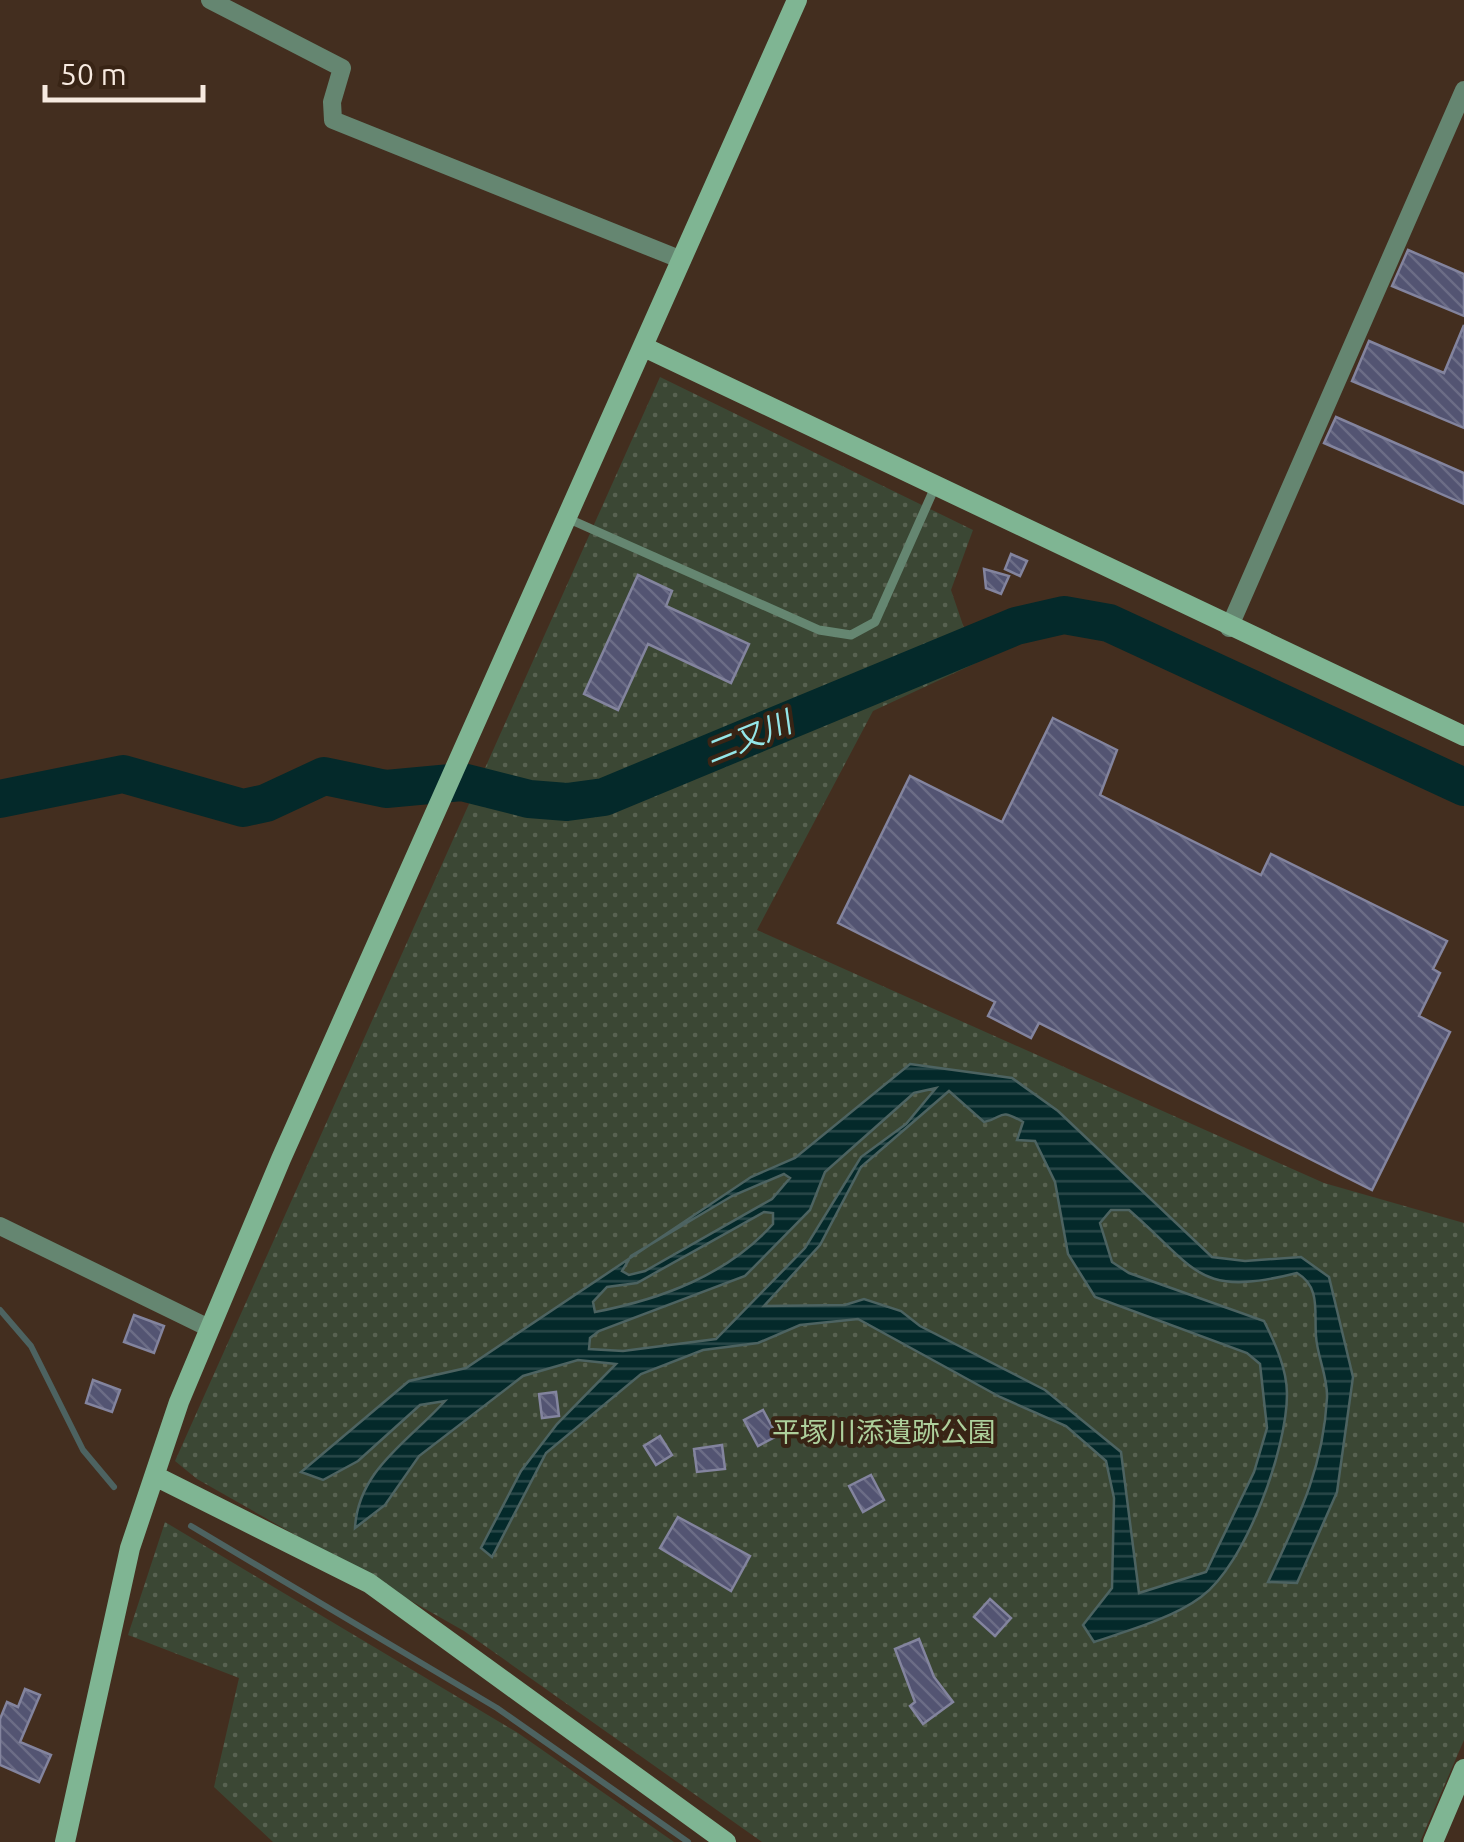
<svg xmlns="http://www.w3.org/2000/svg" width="1464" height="1842" viewBox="0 0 1464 1842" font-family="Ubuntu,'Noto Sans JP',sans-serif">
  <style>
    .park { fill: url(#park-dots) }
    .water { fill: url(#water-rules); stroke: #4d6361; stroke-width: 2.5; fill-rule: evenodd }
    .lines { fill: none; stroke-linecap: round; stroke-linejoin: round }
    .stream { stroke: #4d6361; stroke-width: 6 }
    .river { stroke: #04292a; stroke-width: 38 }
    .building { fill: url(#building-back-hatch); stroke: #83849e; stroke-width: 2.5 }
    .lane { stroke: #658671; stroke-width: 9 }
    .street { stroke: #658671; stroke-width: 18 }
    .secondary { stroke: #7fb593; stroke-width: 20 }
    .labels { text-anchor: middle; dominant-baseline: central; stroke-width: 8; stroke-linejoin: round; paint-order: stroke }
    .park-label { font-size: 28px; fill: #adcf9b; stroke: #382415 }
    .water-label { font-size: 30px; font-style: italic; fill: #94e6e9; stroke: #382415 }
  </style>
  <defs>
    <pattern id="park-dots" width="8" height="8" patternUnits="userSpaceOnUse" patternTransform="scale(2.5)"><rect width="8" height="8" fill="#3b4734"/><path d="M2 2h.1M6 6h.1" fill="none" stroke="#586251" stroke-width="1.8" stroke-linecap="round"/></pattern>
    <pattern id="water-rules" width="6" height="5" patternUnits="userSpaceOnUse" patternTransform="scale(2.5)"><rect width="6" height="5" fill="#04292a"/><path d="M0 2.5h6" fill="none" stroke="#294849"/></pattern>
    <pattern id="building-back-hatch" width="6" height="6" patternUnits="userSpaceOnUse" patternTransform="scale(2.5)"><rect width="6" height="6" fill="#535472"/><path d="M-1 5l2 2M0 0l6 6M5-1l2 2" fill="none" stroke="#6c6d86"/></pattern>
  </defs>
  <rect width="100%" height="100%" fill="#432e1f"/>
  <path class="park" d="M660,377L973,530L951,590L976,663L873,711L757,930L1324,1183L1464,1223V1740L1420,1842H762L464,1631L197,1479L175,1461Z
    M165,1522L518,1733L674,1842H273L214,1787L239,1678L128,1635Z"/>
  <path class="water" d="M910,1064L1012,1078L1058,1111L1212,1257L1245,1261L1301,1257L1329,1277L1353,1377L1337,1492L1297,1583L1268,1582C1298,1518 1323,1470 1327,1398C1328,1377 1317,1356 1316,1336C1314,1312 1321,1287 1297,1273C1197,1298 1198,1270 1129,1210H1111L1100,1223L1112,1262L1129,1273L1264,1321C1275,1343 1287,1369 1287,1394C1287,1449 1246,1564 1201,1597C1173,1618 1127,1631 1094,1642L1083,1625L1112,1588L1114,1498L1106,1461L1066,1426L1000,1397L858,1319L800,1325L758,1343L703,1350L641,1374L546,1453L492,1557L481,1548L521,1471L557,1424L616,1364L578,1360L523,1376L419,1456L385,1505L355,1528C358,1470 409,1441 445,1401L420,1405L358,1461L323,1480L301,1472L409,1381L466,1368L751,1177L795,1158ZM936,1088L906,1124L861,1157L805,1248L716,1339L623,1351L589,1349L590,1338L599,1331L745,1276L810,1210L825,1172L914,1093ZM949,1091L984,1122C1005,1118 997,1107 1023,1122L1017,1140L1035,1141L1055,1182L1068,1254L1095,1297L1247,1353L1260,1364L1267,1428L1254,1472L1206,1572L1139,1593L1121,1452L1045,1390L920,1326L901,1311L864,1299L845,1305L764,1306L820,1245L861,1167ZM784,1174L790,1178L772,1199L645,1271L629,1275L622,1271L631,1256L732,1196ZM764,1212L773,1213V1224C727,1275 662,1299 595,1312L593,1302L607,1287L637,1283Z"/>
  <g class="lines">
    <path class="stream" d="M0,1310L31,1346L83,1450L114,1487
      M191,1526L497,1708L688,1842"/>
    <path class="river" d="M0,799L123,774L243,808L266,803L324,776L386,789L462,782L529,799L567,802L604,797L1016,626L1064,615L1109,623L1464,787"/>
  </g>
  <path class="building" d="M1408,250L1464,274V316L1392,286Z
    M1464,325V428L1352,381L1369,341L1444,373Z
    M1336,417L1464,473V504L1324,443Z
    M1011,554L1027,561L1020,576L1005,569Z
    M984,569L1009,576L1001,594L986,588Z
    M638,575L672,591L666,606L749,644L731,683L648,644L618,710L584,694Z
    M1053,718L1117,750L1100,795L1261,875L1271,854L1447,941L1433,969L1440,973L1419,1016L1450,1032L1372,1190L1039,1023L1031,1038L988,1016L995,1002L838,923L910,776L1002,822Z
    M134,1315L164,1326L154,1353L124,1342Z
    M93,1380L120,1390L112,1412L86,1403Z
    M556,1392L559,1416L542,1418L539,1394Z
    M763,1410L777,1436L758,1446L744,1420Z
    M660,1436L672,1455L656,1465L644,1446Z
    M722,1445L725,1469L697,1472L694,1449Z
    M871,1475L884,1500L863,1512L849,1486Z
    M678,1517L750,1556L731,1591L660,1548Z
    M990,1599L1011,1618L995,1636L974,1617Z
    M919,1639L934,1677L953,1702L923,1724L910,1706L915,1702L895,1649Z
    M25,1689L40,1695L20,1742L51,1755L39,1782L0,1765V1719L7,1702L18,1707Z"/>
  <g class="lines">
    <path class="lane" d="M569,519L819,630L851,635L875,622L935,487"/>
    <path class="street" d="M210,0L342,68L332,102L333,120L682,260
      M1229,628L1464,90
      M0,1226L209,1328"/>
    <path class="secondary" d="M646,348L1464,736
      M155,1476L369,1583L726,1842
      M65,1842L130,1548L179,1402L281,1159L797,0
      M1433,1842L1464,1769"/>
  </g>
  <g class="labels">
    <g class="park-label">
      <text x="884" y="1431">平塚川添遺跡公園</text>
    </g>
    <g class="water-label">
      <text transform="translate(748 737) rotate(-22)">二又川</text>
    </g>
  </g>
  <path d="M45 85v15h158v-15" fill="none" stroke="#f7eae0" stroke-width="5"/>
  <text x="60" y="85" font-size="30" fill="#f7eae0" stroke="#382415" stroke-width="8" paint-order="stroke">50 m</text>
</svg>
